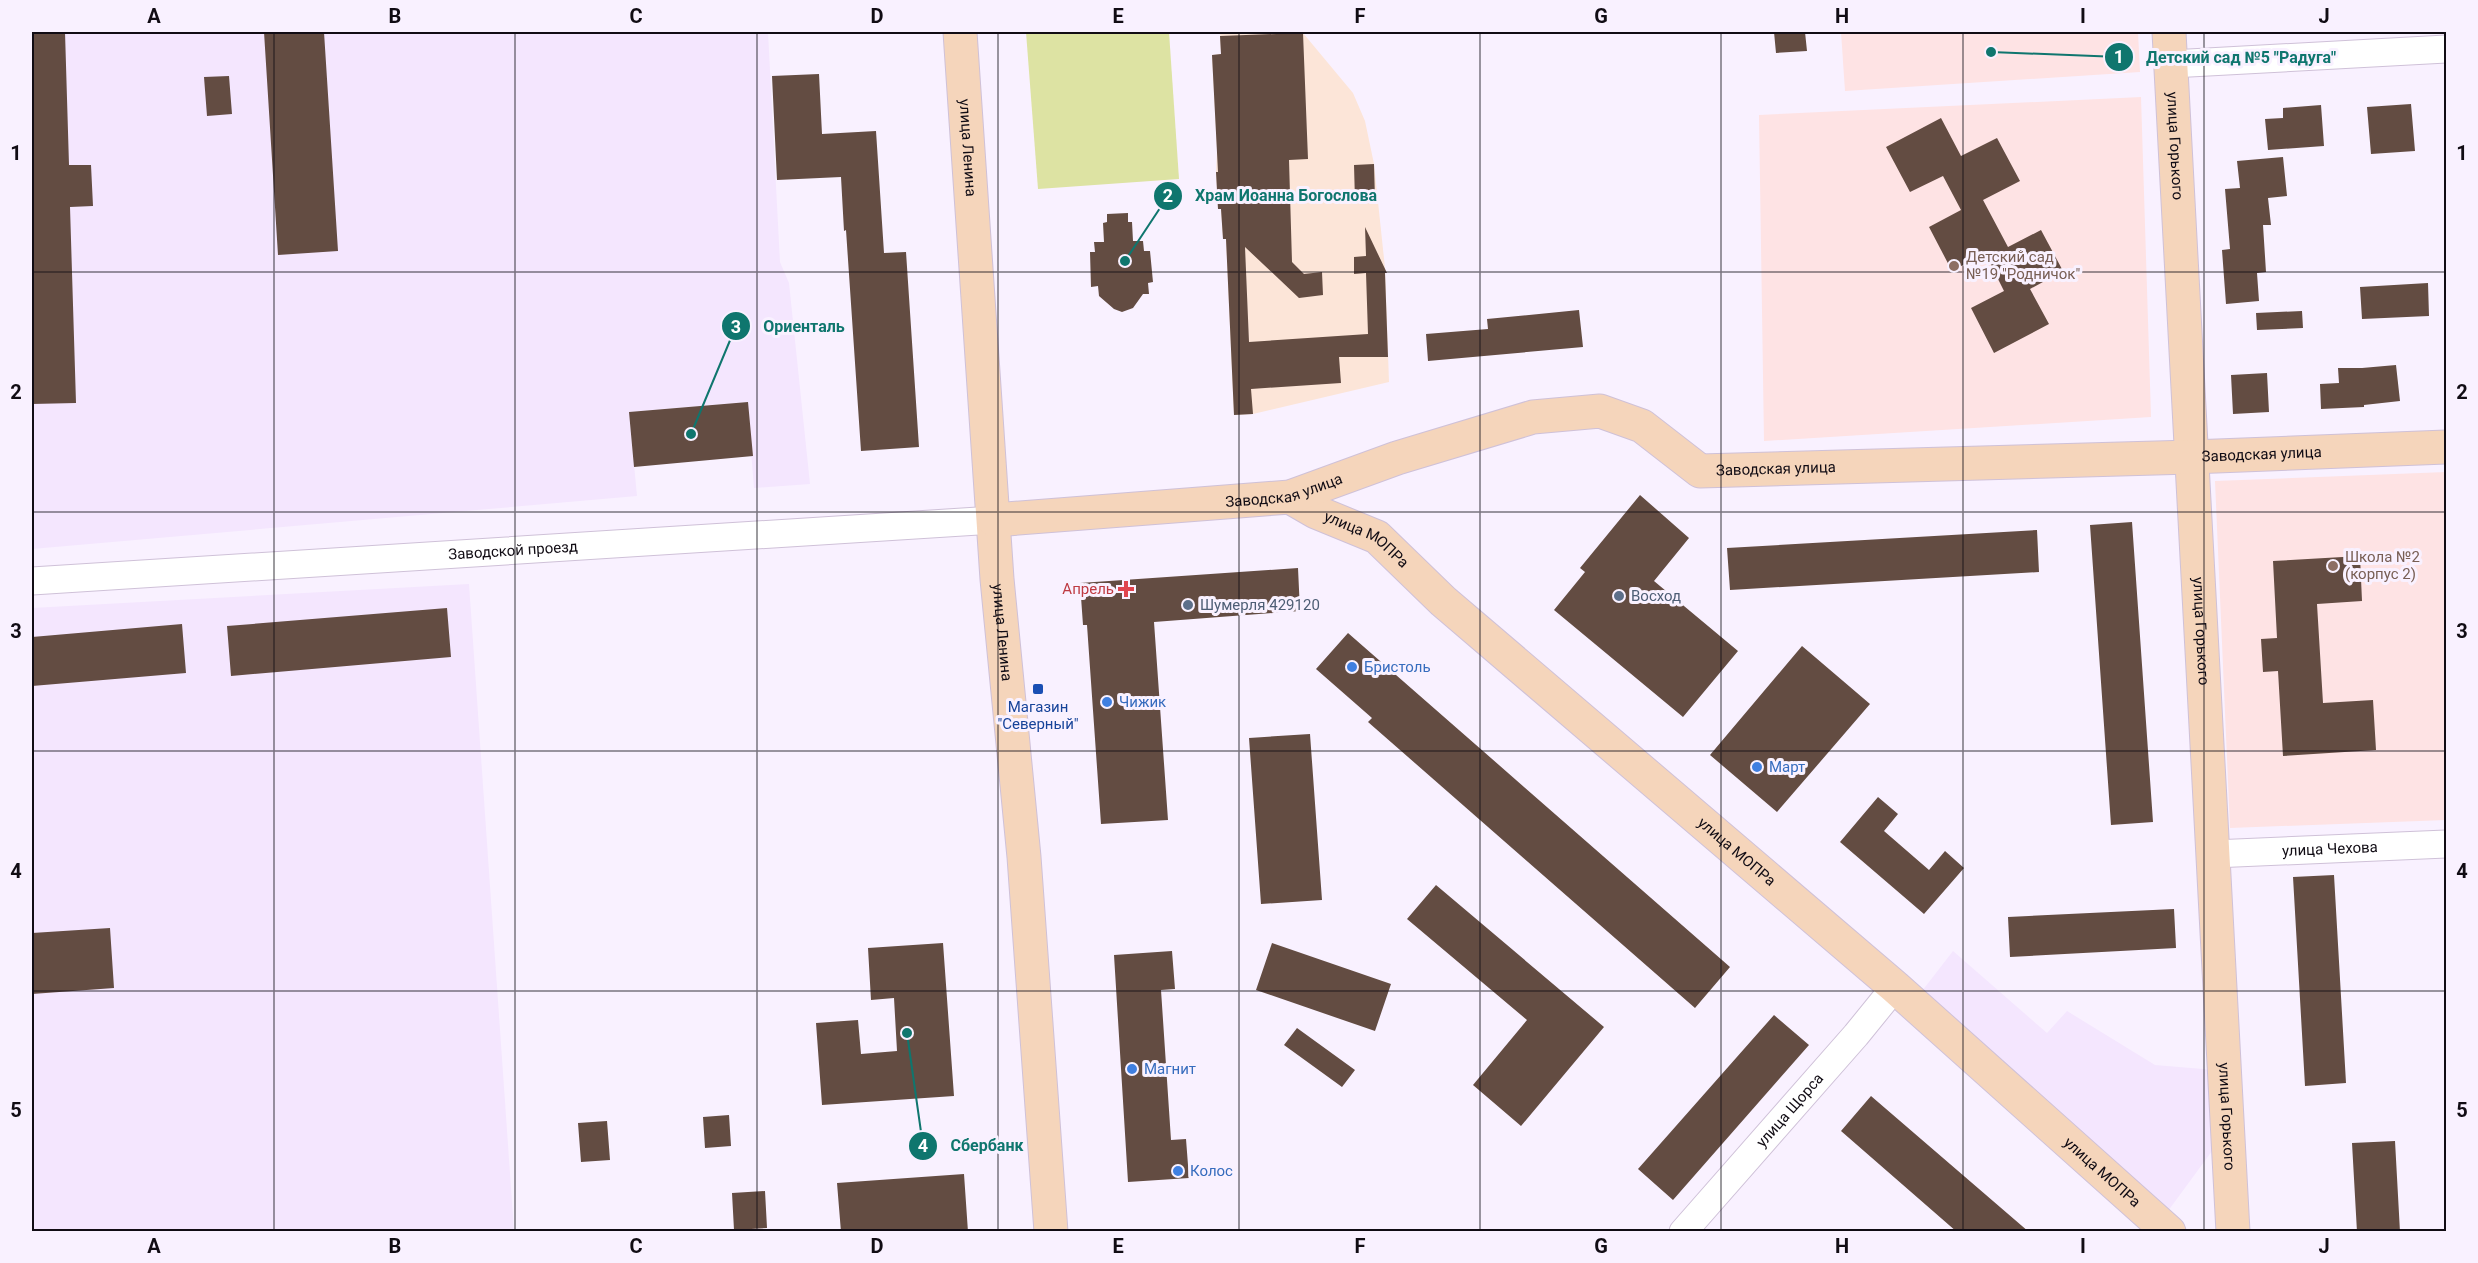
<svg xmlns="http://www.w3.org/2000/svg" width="2478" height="1263" viewBox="0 0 2478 1263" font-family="Roboto,sans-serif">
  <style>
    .commercial { fill: #fce5d8 }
    .built { fill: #f4e6fe }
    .education { fill: #fee3e4 }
    .green { fill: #dde3a3 }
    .building { fill: #634c42 }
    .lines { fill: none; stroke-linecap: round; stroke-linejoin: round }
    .street-casing { stroke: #cfc1d8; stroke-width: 29 }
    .secondary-casing { stroke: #cfc1d8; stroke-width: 35 }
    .street { stroke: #fff; stroke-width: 27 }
    .secondary { stroke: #f5d5bb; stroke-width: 33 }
    .grid { fill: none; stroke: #110c14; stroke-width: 1.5; stroke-opacity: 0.55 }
    .education-dot { fill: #8d6e63; stroke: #f9f1ff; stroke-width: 2 }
    .health-dot { fill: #e0444e; stroke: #f9f1ff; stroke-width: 2 }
    .service-dot { fill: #5c6f8a; stroke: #f9f1ff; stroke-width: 2 }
    .shop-dot { fill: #3f7fe0; stroke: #f9f1ff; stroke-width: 2 }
    .transit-dot { fill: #1a4fb4; stroke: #f9f1ff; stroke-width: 2 }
    .labels { text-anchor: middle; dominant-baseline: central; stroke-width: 6; stroke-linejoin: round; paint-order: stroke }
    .street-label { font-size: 15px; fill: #110c14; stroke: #f9f1ff }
    .education-label { font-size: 15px; fill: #785e54; stroke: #f9f1ff; text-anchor: start }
    .health-label { font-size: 15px; fill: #be3a42; stroke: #f9f1ff; text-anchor: end }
    .service-label { font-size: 15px; fill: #4e5e75; stroke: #f9f1ff; text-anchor: start }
    .shop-label { font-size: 15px; fill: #366cbe; stroke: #f9f1ff; text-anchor: start }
    .transit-label { font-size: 15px; fill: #164399; stroke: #f9f1ff }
    .leader { fill: none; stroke: #0f766e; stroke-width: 2 }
    .callout-dot { fill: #0f766e; stroke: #f9f1ff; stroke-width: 2 }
    .mark-label { font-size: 18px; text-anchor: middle; font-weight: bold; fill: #fff }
    .callout-label { font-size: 16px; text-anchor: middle; font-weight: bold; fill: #0f766e; stroke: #f9f1ff; stroke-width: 6; stroke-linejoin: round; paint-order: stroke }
    .neatline { fill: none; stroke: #110c14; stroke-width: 2 }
    .grid-label { font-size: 20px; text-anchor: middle; font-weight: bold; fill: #110c14 }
  </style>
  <rect width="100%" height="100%" fill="#f9f1ff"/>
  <path class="commercial" d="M1220,32L1303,33L1353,93L1365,121L1374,164L1385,268L1389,382L1253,414L1234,415L1226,239H1223L1221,209H1218L1216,172L1217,150L1212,55L1221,54Z"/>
  <path class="built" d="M32,32H768L780,262L789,283L810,484L754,488L747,402L629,412L637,496L32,549Z
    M469,584L514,1231L32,1232V608Z
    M1953,951L2047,1033L2067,1011L2155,1065L2215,1070V1147L2168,1211L1922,991Z"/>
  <path class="education" d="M1841,32H2138L2140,72L1845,91Z
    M2141,97L2151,417L1764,441L1759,115Z
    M2446,472V820L2230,828L2215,481Z"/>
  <path class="green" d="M1026,32H1169L1179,179L1038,189Z"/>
  <path class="building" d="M32,32H65L69,165H91L93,206L70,207L76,403L32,404Z
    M264,32H324L338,251L278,255Z
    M1774,32H1805L1807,51L1776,53Z
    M1303,33L1308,159L1289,160L1292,262L1304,274L1322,272L1323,295L1299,298L1245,247L1249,342L1368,334L1366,273L1354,274V257L1366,256L1365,227L1387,273H1385L1388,357H1339L1341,383L1251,389L1253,414L1234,415L1226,239H1223L1221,209H1218L1216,172H1218L1212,55L1221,54L1220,36Z
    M819,74L822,134L876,131L884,253L906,252L919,447L861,451L846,230L844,231L841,177L777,180L772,76Z
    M229,76L232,114L207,116L204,77Z
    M2411,104L2415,151L2371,154L2367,107Z
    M2321,105L2324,146L2268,150L2265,119L2283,118V108Z
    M1941,118L1961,156L1997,138L2020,181L1983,200L2008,247L2041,230L2063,271L2030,289L2049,324L1994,353L1971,308L2004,291L1985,253L1952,271L1929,227L1961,210L1943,176L1910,192L1886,147Z
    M2283,157L2287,196L2268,198L2271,225H2263L2266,272L2257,273L2259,301L2226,304L2222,250L2230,249L2225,189L2240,188L2237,161Z
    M1374,164L1375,200L1355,201L1354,165Z
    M1128,213V222H1132L1133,241H1143L1144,251H1150L1153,282L1148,283L1149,294H1143L1133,308L1122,312L1114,309L1099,296L1098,286L1091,287L1090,252H1095L1094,242H1104L1103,223L1107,222V214Z
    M2428,283L2429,316L2362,319L2360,287Z
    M1579,310L1583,347L1428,361L1426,334L1488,329L1487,319Z
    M2302,311L2303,328L2257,330L2256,313Z
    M2396,365L2400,401L2364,405V407L2321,409L2320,384L2339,383L2338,368H2362Z
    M2267,373L2269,412L2233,414L2231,375Z
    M748,402L753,456L634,467L629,412Z
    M1640,495L1689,538L1654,581L1738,651L1683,717L1554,610L1585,572L1580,568Z
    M2132,522L2153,822L2111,825L2090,525Z
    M2037,530L2039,572L1730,590L1727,548Z
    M2360,556L2362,601L2317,604L2323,703L2373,700L2376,750L2283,756L2278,671L2263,672L2261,639L2277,638L2273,561Z
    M1298,568L1300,611L1154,622L1168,820L1101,824L1087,625H1083L1080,583Z
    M447,608L451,657L231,676L227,626Z
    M182,624L186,673L32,686V637Z
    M1348,633L1730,967L1695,1008L1368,722L1372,718L1316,669Z
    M1802,646L1870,704L1777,812L1710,755Z
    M1310,734L1322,900L1261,904L1249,738Z
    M1878,797L1898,814L1884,831L1929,870L1945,851L1964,868L1924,914L1840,842Z
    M2334,875L2346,1083L2305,1086L2293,877Z
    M1436,885L1604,1027L1521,1126L1473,1085L1527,1020L1407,919Z
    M2174,909L2176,948L2010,957L2008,917Z
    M110,928L114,988L32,994V933Z
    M943,943L954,1096L822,1105L816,1023L858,1020L861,1054L897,1051L894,998L871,1000L868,948Z
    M1272,943L1391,984L1375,1031L1256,990Z
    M1172,951L1175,989L1161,990L1171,1140L1186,1139L1189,1178L1128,1182L1114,955Z
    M1774,1015L1809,1045L1673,1200L1638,1169Z
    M1297,1028L1355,1070L1342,1087L1284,1045Z
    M1871,1096L2029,1232H1957L1841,1131Z
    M729,1115L731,1146L705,1148L703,1117Z
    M607,1121L610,1160L581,1162L578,1123Z
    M2395,1141L2400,1232H2357L2352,1143Z
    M964,1174L968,1232H841L837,1183Z
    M765,1191L767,1228L734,1230L732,1193Z"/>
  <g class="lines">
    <defs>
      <g id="street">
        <path d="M2171,64L2446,49"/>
        <path id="s1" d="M32,581L994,520"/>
        <path id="s2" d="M2213,854L2446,844"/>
        <path id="s3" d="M1683,1232L1856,1035L1895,987"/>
      </g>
      <g id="secondary">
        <path id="s4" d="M960,32L997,579L1024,857L1051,1232"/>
        <path id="s5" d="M2169,32L2233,1232"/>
        <path id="s6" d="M1290,497L1316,512L1377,537L1443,601L1895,987L2169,1232"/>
        <path id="s7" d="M994,520L1290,497L1397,458L1533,417L1600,411L1642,426L1700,471L2191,457L2446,447"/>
      </g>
    </defs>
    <use href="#street" class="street-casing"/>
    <use href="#secondary" class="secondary-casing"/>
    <use href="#street" class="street"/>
    <use href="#secondary" class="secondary"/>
  </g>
  <path class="grid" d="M274,32V1232M515,32V1232M757,32V1232M998,32V1232M1239,32V1232M1480,32V1232M1721,32V1232M1963,32V1232M2204,32V1232M32,272H2446M32,512H2446M32,751H2446M32,991H2446"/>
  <g class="education-dot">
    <circle cx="1954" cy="266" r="6"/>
    <circle cx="2333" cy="566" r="6"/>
  </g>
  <path class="health-dot" d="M1123 580h6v6h6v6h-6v6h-6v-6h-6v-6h6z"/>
  <g class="service-dot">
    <circle cx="1619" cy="596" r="6"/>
    <circle cx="1188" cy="605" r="6"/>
  </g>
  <g class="shop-dot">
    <circle cx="1352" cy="667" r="6"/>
    <circle cx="1107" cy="702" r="6"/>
    <circle cx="1757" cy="767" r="6"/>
    <circle cx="1132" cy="1069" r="6"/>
    <circle cx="1178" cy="1171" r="6"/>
  </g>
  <rect class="transit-dot" x="1032" y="683" width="12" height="12" rx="3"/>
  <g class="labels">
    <g class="street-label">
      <text stroke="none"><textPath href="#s5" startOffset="114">улица Горького</textPath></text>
      <text stroke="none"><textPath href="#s4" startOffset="116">улица Ленина</textPath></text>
      <text stroke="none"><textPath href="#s7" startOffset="1300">Заводская улица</textPath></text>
      <text stroke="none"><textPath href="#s7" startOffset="814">Заводская улица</textPath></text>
      <text stroke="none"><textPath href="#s7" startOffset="292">Заводская улица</textPath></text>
      <text stroke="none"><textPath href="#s6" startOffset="88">улица МОПРа</textPath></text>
      <text stroke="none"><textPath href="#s1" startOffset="482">Заводской проезд</textPath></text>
      <text stroke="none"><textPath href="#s4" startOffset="602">улица Ленина</textPath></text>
      <text stroke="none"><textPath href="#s5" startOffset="600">улица Горького</textPath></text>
      <text stroke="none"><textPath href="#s2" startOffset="117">улица Чехова</textPath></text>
      <text stroke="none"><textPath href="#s6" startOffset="574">улица МОПРа</textPath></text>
      <text stroke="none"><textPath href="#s3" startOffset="162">улица Щорса</textPath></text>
      <text stroke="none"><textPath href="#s5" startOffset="1086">улица Горького</textPath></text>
      <text stroke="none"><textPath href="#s6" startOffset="1060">улица МОПРа</textPath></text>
    </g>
    <g class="education-label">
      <text x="1966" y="257">Детский сад<tspan x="1966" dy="17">№19 "Родничок"</tspan></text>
      <text x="2345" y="557">Школа №2<tspan x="2345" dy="17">(корпус 2)</tspan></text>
    </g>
    <g class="health-label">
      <text x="1114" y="589">Апрель</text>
    </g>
    <g class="service-label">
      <text x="1631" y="596">Восход</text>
      <text x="1200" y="605">Шумерля 429120</text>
    </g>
    <g class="shop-label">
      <text x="1364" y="667">Бристоль</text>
      <text x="1119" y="702">Чижик</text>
      <text x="1769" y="767">Март</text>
      <text x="1144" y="1069">Магнит</text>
      <text x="1190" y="1171">Колос</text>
    </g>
    <g class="transit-label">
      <text x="1038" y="707">Магазин<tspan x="1038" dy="17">"Северный"</tspan></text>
    </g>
  </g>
  <path class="leader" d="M1991 52L2119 57M1125 261L1168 196M691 434L736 326M907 1033L923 1146"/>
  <g class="callout-dot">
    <circle cx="1991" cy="52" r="6"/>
    <circle cx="1125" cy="261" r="6"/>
    <circle cx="691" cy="434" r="6"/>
    <circle cx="907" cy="1033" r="6"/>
    <circle cx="2119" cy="57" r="15"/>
    <circle cx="1168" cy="196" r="15"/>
    <circle cx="736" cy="326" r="15"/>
    <circle cx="923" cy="1146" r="15"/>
  </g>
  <g class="mark-label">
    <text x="2119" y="63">1</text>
    <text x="1168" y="202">2</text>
    <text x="736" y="333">3</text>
    <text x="923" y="1152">4</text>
  </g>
  <g class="callout-label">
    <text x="2241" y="63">Детский сад №5 "Радуга"</text>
    <text x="1286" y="201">Храм Иоанна Богослова</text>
    <text x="804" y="332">Ориенталь</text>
    <text x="987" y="1151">Сбербанк</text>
  </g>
  <rect width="2478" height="1263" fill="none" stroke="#f9f1ff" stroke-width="66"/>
  <rect x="33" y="33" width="2412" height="1197" class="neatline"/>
  <g class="grid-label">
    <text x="154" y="23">A</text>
    <text x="395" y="23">B</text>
    <text x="636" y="23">C</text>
    <text x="877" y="23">D</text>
    <text x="1118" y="23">E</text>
    <text x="1360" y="23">F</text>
    <text x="1601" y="23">G</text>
    <text x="1842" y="23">H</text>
    <text x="2083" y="23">I</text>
    <text x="2324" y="23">J</text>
    <text x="16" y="160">1</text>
    <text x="2462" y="160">1</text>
    <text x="16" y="399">2</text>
    <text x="2462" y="399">2</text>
    <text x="16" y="638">3</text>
    <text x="2462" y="638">3</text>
    <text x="16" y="878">4</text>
    <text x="2462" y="878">4</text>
    <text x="16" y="1117">5</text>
    <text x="2462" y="1117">5</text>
    <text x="154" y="1253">A</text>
    <text x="395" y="1253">B</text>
    <text x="636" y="1253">C</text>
    <text x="877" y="1253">D</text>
    <text x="1118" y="1253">E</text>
    <text x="1360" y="1253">F</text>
    <text x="1601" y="1253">G</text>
    <text x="1842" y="1253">H</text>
    <text x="2083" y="1253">I</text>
    <text x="2324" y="1253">J</text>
  </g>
</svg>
